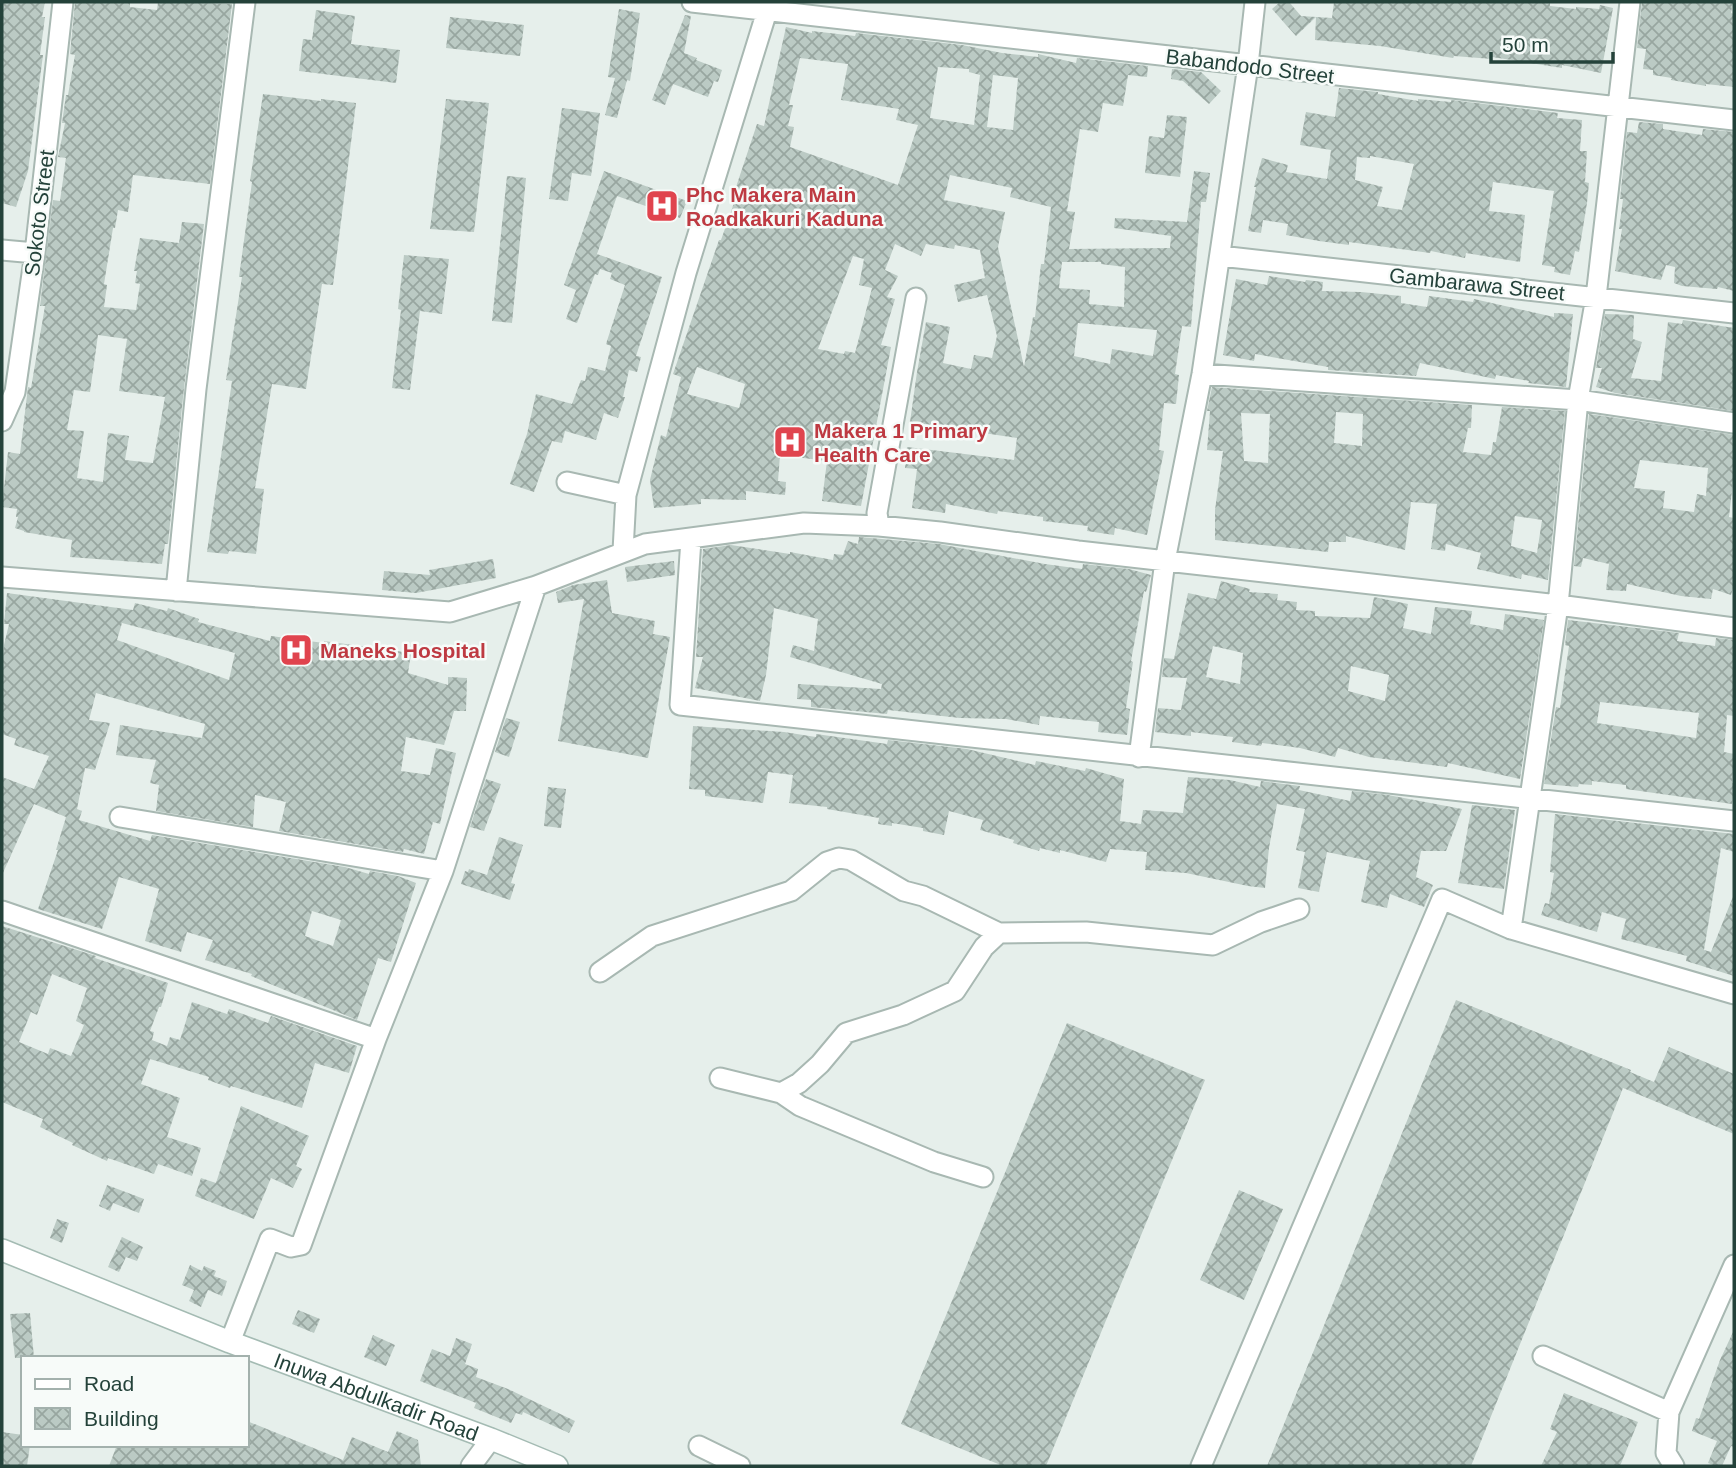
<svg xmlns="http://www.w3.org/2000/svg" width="1736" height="1468" viewBox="0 0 1736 1468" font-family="Arial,sans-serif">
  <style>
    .building { fill: url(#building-cross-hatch); fill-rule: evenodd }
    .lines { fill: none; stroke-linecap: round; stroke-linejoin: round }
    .street-casing { stroke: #a8b8b2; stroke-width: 23 }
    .secondary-casing { stroke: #a4bbb3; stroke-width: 24 }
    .street { stroke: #fff; stroke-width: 19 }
    .secondary { stroke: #fff; stroke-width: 21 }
    .labels { text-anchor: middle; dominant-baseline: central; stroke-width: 5; stroke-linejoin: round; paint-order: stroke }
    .street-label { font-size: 21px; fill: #24423a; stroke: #f7fbf9 }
    .health-label { font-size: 21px; font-weight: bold; fill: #be3a42; stroke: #f7fbf9; text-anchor: start }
  </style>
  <defs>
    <pattern id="building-cross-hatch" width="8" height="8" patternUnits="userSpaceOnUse" patternTransform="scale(1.75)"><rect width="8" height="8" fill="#bbcac4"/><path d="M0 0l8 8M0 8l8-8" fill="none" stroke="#98a6a0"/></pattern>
  </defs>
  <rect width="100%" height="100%" fill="#e6efeb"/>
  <path class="building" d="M2,2H45L42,17H45L40,55H43L28,171L16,207L2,203Z
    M75,2H130V7L157,10L158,2L232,4L210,184L133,175L128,212L118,210L115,228H113L104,284L107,285L104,307L136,310L140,284L135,283L137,271H134L140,238L179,243L182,222L204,224L184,388L168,544H165L162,564L70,557L72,540L24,532V531L15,528L18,517H16L17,509L2,507L8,452L20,454L28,387L31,388L45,306H40L53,200L60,201L66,158L58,157L65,123H62L66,95H68L75,55L70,54ZM98,335L127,339L119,391L165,397L153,463L125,460L129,436L108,433L103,482L77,478L84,431L67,430L74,390L90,392Z
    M1280,2H1289L1301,16L1332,18L1334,2H1550V6L1576,9V7L1599,9L1600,5L1613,8L1601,73L1562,65V68L1492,57V59L1454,56L1453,58L1380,46L1315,40L1316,17L1296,36L1272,9Z
    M1642,2H1733L1731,13L1734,14V87L1706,84V86L1671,80L1672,78L1653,75V70L1643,69L1646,49L1637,48Z
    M619,9L640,13L630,81L627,80L617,118L605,115L615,78L608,77Z
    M316,10L355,16L351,44L400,50L396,83L299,71L303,39L312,40Z
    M685,15L691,16L684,53L697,58L696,60L722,70L718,82L714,81L708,97L673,84L665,105L652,100Z
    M450,17L524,25L520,56L446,48Z
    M786,27L812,33V31L855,36L856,33L962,45L1002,53L1038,57V54L1076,63L1077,58L1148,66L1147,77L1128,75L1123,106L1103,103L1098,132L1080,129L1067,211L1075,212L1069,249L1170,248L1171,236L1114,228L1115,218L1187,222L1194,171L1210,173L1206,202H1201L1191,327L1182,326L1175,374L1179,375L1176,404L1164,403L1159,450L1164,451L1147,535L1115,528L1114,535L1087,531L1088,526L1043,521V517L998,511L997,514L946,504L945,513L912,508L917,469L905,468L907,447L1014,460L1017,438L910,422L917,372L926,322L950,327L943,363L971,369L974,355L992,358L997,336L987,295L958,302L954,285L985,278L980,250L955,245L954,249L926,244L921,256L895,244L885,270L898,276L887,297L895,299L881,345L891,347L861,506L822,501L827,461L780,455L778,481L786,482L785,495L746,491V500L701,499V504L654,508L650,480L661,435L666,437L681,377L673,374L719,240H721L734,203L731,202L757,124L764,126ZM800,58L848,64L841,100L899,109L896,120L918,125L898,185L790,147L794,127L788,126L793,105H789ZM938,67L969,69V72L980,75L974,125L930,118ZM993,75L1018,78L1013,130L987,127ZM950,175L1012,188L1010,197L1051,207L1044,264H1041L1035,317H1033L1024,367L998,247L1005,212L944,200ZM853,256L864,259L859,285L872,288L855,353L845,351L844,354L818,349ZM1062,262H1101V264L1125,267L1124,307L1089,304L1090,290L1059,288ZM1078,323L1157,330L1153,356L1112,349L1110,364L1074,356ZM697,367L745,384L739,408L687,394Z
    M1172,69L1201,72L1221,91L1209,104L1183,81L1171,79Z
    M1339,88L1378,92V94L1418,101V99L1451,102V100L1542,111L1558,113L1557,118L1582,120L1580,151H1587L1585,182L1589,183L1587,203L1579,252L1575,251L1570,275L1554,272L1555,267L1542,265L1554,191L1493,182L1489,211L1525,215L1520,262L1466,253L1465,258L1431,251L1430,253L1349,242V245L1319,241L1286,235L1288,224L1263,220L1261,233L1248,231L1256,187H1254L1262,158L1288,165L1286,172L1327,179L1331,150L1300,145L1306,112L1335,117ZM1370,156L1414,164L1402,210L1377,206L1383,187L1355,180L1357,157L1370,158Z
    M263,94L321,101V99L356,103L333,285L322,284L306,389L272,384L255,488L264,489L256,554L229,551L228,554L207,552L232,381L226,380L242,277H239L252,182L250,181Z
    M446,99L489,103L474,232L430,229Z
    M562,108L600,113L591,176L572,173L568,201L549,199Z
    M1167,115L1187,117L1180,177L1145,173L1149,136L1164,138Z
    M1639,122L1663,124V129L1702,135L1703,129L1734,132V291L1718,287L1717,289L1682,286L1674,283L1675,267L1666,265L1661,280L1615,271L1622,229H1619L1623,199H1620L1627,132L1637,133Z
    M604,171L687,201L680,218L617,196L597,254L662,277L636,356L641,357L637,372L629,370L623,397H625L618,418L604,413L596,440L565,431L562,443L552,441L534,492L510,484L527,434L536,394L572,404L581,380L585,381L588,367L605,371L611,346L606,344L625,285L610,279L612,273L600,269L598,275L595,274L577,323L566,319L576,290L564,285Z
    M507,176L526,178L512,323L492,321Z
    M404,255L449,259L442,314L420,311L410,390L392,388L401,310L398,309Z
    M1269,276L1305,282L1306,280L1323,282L1322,291L1361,292L1401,296V303L1427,307L1429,296L1473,302L1474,299L1554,317V313L1573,314L1566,387L1528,383L1529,381L1496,375L1495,379L1420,363L1416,376L1328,370V367L1255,354L1254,361L1223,355L1236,279L1267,285Z
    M1605,314L1634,315L1633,339L1642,342L1631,378L1661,381L1668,322L1682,324L1683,320L1734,328V411L1615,393L1596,387L1602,368H1596Z
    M1212,387L1472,405L1471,428H1468L1463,452L1491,455L1493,442H1496L1502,407L1565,411L1548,580L1522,574L1521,579L1477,569L1481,553L1446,544L1445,551L1431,549L1437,504L1411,502L1405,550L1346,536V542H1329L1328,552L1215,540V510L1223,451L1207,450L1210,411H1207ZM1336,412L1363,414L1362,446L1334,443ZM1241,413L1270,414L1268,463L1244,461ZM1515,516L1542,520L1537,553L1511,546Z
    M1589,414L1734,435V473L1729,517L1734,518V585L1731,595L1713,589L1711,599L1681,596L1627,584L1626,591L1606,590L1609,564L1583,558L1581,567L1574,566ZM1640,460L1708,468L1706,496L1697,494L1694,512L1663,508L1665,491L1634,488Z
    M859,537L939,544L1045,564L1082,569L1083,564L1129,569L1151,575L1146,592L1144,591L1131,661L1133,662L1126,708L1130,709L1127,735L1098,732L1099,722L1040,716L1039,725L1006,719L960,718L888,710L887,714L811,707V700L797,699L798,684L881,689L882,684L790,657L793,645L814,651L818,619L774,608L766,675L760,701L695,688L703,657H696L703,549L731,545L790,554V552L833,560L834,554L843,555L848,541L858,544Z
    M493,559L496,578L416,593L382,590L384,571L430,575L429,570Z
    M674,561L675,575L627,582L625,567Z
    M607,580L612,613L655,621L653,634L670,637L648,758L558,741L584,599L558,603L556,592L573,585Z
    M1221,581L1250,589L1249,592L1278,594L1277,600L1297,602L1296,610L1315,611V616L1370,618L1374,597L1408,604L1403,628L1431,634L1435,607L1472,611L1470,624L1503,630L1505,614L1544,620L1520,779L1448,763L1447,767L1369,757L1338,748L1335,757L1300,748L1262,743L1261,746L1232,742L1233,737L1191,732V736L1155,732L1158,708L1181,710L1187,678L1162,677L1164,658L1174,659L1188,593L1216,599ZM1213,646L1243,653L1240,684L1206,677ZM1351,666L1389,675L1385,701L1348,691Z
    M7,593L133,610L135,603L167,611L168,608L199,619L198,622L270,641L271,636L324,643V641L411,653L408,673L448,685V677L467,678L466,711H454L444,745L406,737L401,771L430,775L436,748L456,753L440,824L433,822L424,854L404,849L403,852L279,831L286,802L255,795L253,827L156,811L159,785L150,783L156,760L116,755L120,725L202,738L205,724L96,693L89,720L110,723L95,770L85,768L77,809L82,811L79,820L150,841L152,835L345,867L369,874L370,871L398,876L416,883L391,962L378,958L357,1020L251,976L252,974L205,960L213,940L187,932L181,952L145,941L159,889L119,877L102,929L38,909L58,850H56L66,817L34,804L2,875V777L34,789L49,756L14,745L16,739L2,734V674L4,645L9,624H4ZM122,623L235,653L229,680L117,640ZM312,911L341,920L333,946L305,936Z
    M1568,620L1679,633L1677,641L1715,646L1716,638L1734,640V716L1727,715L1724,752L1734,754L1732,783H1734V789L1732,804L1626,789V785L1592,781V785L1579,784L1578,787L1544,784L1556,707L1560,708L1569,646L1565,645ZM1600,702L1699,713L1696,738L1597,723Z
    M506,718L520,722L509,757L495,752Z
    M693,726L784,732L816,737V734L887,744L888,740L967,749L1035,765L1036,761L1085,771L1086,768L1124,779L1120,821L1141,824L1143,810L1183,813L1188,777L1230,780L1260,787L1261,781L1292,785L1300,786L1299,790L1350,801L1352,791L1388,795L1462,809L1446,851H1421L1416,877L1433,885L1424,907L1390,894L1387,908L1361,902L1370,861L1327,852L1319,892L1298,888L1305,852L1296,850L1305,809L1277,804L1269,848L1265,888L1248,886L1186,873L1145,870L1147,852L1110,849L1106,862L1060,850V853L1040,848L1039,851L1013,843L1014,840L980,830L983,820L949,811L944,835L923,831V828L892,823V826L878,824L879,818L827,809V807L789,803L793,775L768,772L763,803L705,796V790L689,789Z
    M486,779L501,784L484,831L470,827Z
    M548,787L566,789L561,828L544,826Z
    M1472,805L1515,810L1504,889L1458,883Z
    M1555,814L1734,834V852L1721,848L1704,950L1711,952L1734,894V976L1686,961L1687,956L1621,939L1626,919L1602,912L1597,932L1541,915L1545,903L1549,904L1554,873L1550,872Z
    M499,837L523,845L511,883L515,884L510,900L461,884L465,871L468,872L469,869L487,875Z
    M2,926L96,956L95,958L168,983L161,1007H159L150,1031L154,1032L152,1040L167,1046L170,1037L180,1040L192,1002L227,1014L229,1009L268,1023L271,1016L357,1046L349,1073L315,1063L302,1108L231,1086L230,1088L208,1080L209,1077L150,1059L141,1084L180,1098L167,1137L201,1148L192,1176L158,1164L154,1174L108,1158L107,1161L72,1145L73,1143L40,1127L43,1119L2,1102ZM52,974L87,988L76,1021L84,1025L71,1056L50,1048L48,1054L19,1042L31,1012L37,1015Z
    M1456,1000L1631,1070L1630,1072L1654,1082L1669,1047L1734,1074V1134L1623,1088L1471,1466H1267Z
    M1067,1023L1205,1080L1046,1466H1003L901,1424Z
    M241,1106L309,1136L296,1166L302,1169L293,1188L271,1178L254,1219L195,1196L201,1178L216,1183Z
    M107,1185L144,1199L139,1213L113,1203L110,1211L99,1206Z
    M1239,1190L1283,1209L1244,1300L1200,1280Z
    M57,1219L69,1223L62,1243L50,1238Z
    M122,1237L143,1247L137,1261L126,1257L119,1272L108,1267Z
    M190,1265L202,1271L204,1266L216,1271L214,1276L227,1281L222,1296L208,1290L201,1307L189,1301L194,1290L182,1285Z
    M298,1310L320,1319L314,1333L292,1324Z
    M30,1313L34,1358H15L10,1314Z
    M1734,1330V1447L1731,1446L1722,1466H1716L1708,1463L1717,1441L1692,1431L1696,1418L1699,1419L1720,1360Z
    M373,1335L395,1345L386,1366L364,1357Z
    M456,1338L472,1344L465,1364L478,1369L476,1377L508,1389L575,1421L569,1433L523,1412L522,1415L516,1413L511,1423L474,1408L476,1403L420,1381L432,1349L450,1356Z
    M1564,1393L1638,1422L1620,1466H1541L1557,1432L1550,1429Z
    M247,1421L343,1460L352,1437L388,1452L397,1431L418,1440L421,1466H109L117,1445H247Z
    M2,1432L23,1435V1445H30L27,1466H2Z"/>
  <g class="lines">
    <defs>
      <path id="street" d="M692,2L1734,120
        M2,250L35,253
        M1220,256L1734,313
        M1202,374L1578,400L1734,423
        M2,421L15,392L35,253L63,2
        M567,482L626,495
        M879,526L877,513L916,298
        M691,539L680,705L1734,821
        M623,551L626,495L686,273L767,11V2
        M2,577L450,612L536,586L645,544L804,523L879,526L940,532L1078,551L1558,605L1734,628
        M176,591L196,389L245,2
        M1139,757L1165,561L1202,374L1248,65L1255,2
        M120,817L443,871
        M2,911L376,1039
        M1511,929L1558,605L1578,400L1596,297L1630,2
        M600,972L652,936L791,891L827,862L839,858L851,860L904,891L923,896L999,933L1086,932L1213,945L1261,922L1299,909
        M720,1078L781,1093
        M983,1177L934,1162L800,1106L781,1093L799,1083L820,1064L846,1033L903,1015L955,991L984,947L999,933
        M230,1342L270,1239L291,1247L301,1245L376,1039L443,871L536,586
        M1543,1356L1669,1412
        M699,1446L740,1466
        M471,1466L491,1439
        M1201,1466L1442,899L1511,929L1734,994
        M1674,1466L1666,1453L1669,1412L1734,1265"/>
      <g id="secondary">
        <path id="s1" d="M2,1250L230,1342L491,1439L557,1466"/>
      </g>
    </defs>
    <use href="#street" class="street-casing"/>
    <use href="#secondary" class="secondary-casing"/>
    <use href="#street" class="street"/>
    <use href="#secondary" class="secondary"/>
  </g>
  <defs>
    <symbol id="hospital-square" viewBox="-11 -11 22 22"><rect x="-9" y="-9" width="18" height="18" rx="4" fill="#e0444e" stroke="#f7fbf9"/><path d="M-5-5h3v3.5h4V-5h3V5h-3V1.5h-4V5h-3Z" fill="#fff"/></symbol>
  </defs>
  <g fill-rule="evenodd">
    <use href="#hospital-square" x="643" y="187" width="38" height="38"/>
    <use href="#hospital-square" x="771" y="423" width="38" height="38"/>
    <use href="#hospital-square" x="277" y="631" width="38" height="38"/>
  </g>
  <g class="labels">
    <g class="street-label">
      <text transform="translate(1250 66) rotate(7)">Babandodo Street</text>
      <text transform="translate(39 213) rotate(-83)">Sokoto Street</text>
      <text transform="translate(1477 284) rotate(6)">Gambarawa Street</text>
      <text stroke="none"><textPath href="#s1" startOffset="402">Inuwa Abdulkadir Road</textPath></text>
    </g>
    <g class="health-label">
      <text x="686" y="194">Phc Makera Main<tspan x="686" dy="24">Roadkakuri Kaduna</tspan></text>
      <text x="814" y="430">Makera 1 Primary<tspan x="814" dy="24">Health Care</tspan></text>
      <text x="320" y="650">Maneks Hospital</text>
    </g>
  </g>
  <rect width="1736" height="1468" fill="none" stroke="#24423a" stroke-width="7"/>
  <rect x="21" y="1356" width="228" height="91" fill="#f7fbf9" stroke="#a3b1ad" stroke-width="2"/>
  <rect x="35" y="1379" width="35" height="10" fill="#ffffff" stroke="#a3b1ad" stroke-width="2"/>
  <text x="84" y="1391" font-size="21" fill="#24423a">Road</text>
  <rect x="35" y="1408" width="35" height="21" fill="url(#building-cross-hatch)" stroke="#a3b1ad" stroke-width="2"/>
  <text x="84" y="1426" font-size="21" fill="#24423a">Building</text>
  <path d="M1491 52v10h122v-10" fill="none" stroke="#24423a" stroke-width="3.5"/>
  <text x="1502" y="52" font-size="21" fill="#24423a" stroke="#f7fbf9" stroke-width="5" paint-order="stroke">50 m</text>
</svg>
